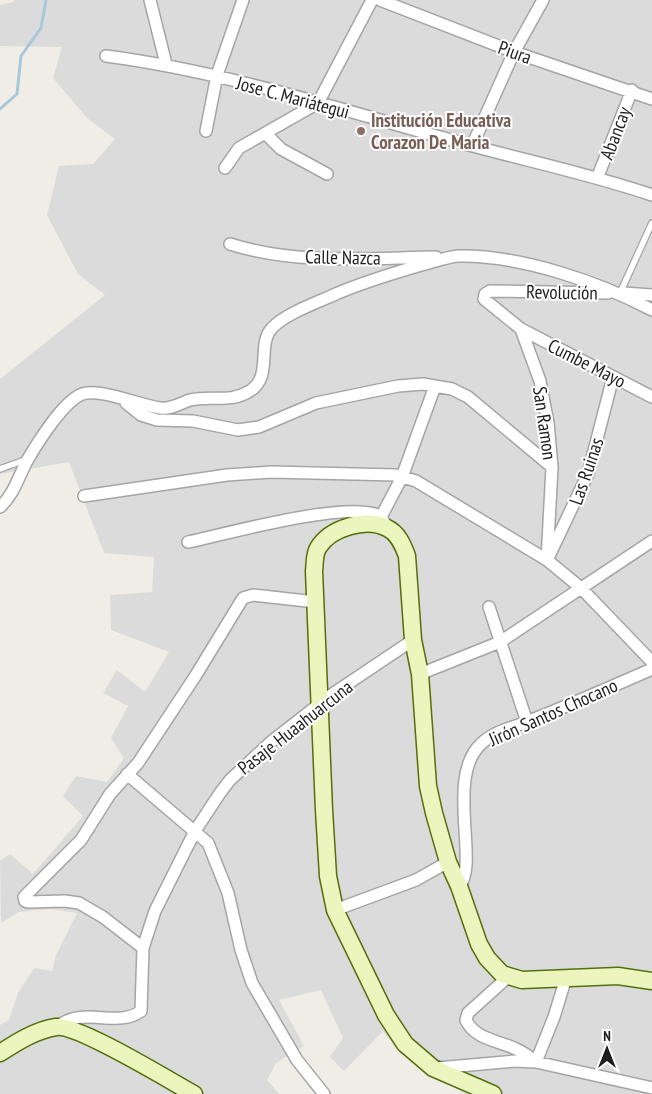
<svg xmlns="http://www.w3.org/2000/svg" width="652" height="1094" viewBox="0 0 652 1094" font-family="'PT Sans Narrow',sans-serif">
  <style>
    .residential { fill: #dcdbdb }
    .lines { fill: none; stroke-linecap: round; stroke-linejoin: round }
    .stream { stroke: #a8c8d9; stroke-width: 3 }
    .lane-casing { stroke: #a5a5a5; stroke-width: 8 }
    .street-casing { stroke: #a5a5a5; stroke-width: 14 }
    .secondary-casing { stroke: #566e0c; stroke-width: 19 }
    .lane { stroke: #fff; stroke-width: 5.5 }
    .street { stroke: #fff; stroke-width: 11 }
    .secondary { stroke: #ebf5bd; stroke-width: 16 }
    .education-dot { fill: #8d6e63; stroke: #fff; stroke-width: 2 }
    .labels { text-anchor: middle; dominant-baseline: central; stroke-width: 4; stroke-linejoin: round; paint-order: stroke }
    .street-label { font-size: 19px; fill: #1e1e1e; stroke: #fff }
    .education-label { font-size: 19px; font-weight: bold; fill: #785e54; stroke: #fff; text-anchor: start }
  </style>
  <rect width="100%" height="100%" fill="#efede5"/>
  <path class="residential" d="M14,0H652V1094H465L399,1052L383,1031L344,1071L330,1057L343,1038L321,990L279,1000L304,1046L276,1063L267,1080L279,1094H0V1025L9,1020L18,993L34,968L52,971L56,955L77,913L50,909L19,912L1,923L0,861L10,854L33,874L83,816L63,796L76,776L107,782L124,758L111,738L128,706L103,693L117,670L145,692L169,652L111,630L110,595L152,592L154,557L104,553L69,462L0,474V379L105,295L78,274L47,215L59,166L93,164L115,139L87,118L53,78L62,47L0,46V5L13,2Z"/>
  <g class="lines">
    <path class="stream" d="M0,109L17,94L21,56L41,28L46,0"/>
    <defs>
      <path id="lane" d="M620,293L652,223
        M0,469L28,459"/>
      <path id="street" d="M150,0L166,64
        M380,0L514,52L652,99
        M106,56C221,71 332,107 444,138C513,158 584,172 652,195
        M206,131L217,75L243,0
        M266,134L281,149L327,174
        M472,146L514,52L543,0
        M225,168L239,148L318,103L372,0
        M598,176L632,90
        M230,244C297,265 367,258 436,257
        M624,293L652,295
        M521,329L652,397
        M126,403L141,415L157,420L193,421L238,430L259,427L316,403L398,386L423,384L452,389L468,397L552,467
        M84,496L227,475L271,472L396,475L416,481L547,560L581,588L652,662
        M0,507C14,495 19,475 28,459C38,442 62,404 80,395C96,386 141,406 160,408C170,410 181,403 190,400C210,395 230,403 248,392C274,378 256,345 272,328C286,313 319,302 338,293C369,280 400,271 432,262C441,260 451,256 459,256C520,255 599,282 652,310
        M381,517L402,477L435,386
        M188,542C230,533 337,503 375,514C382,517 384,521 387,528
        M549,556L588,474L613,377
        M547,560L552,467L548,423L540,381L521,329L484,299L485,294L490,291L608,293
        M489,607L527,722
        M420,674L500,642L652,541
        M127,774L208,843L228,893L241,950L252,983L297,1060L324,1094
        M459,886C480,866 445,777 481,744C494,731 512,728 529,721C570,705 611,687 652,669
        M335,910L416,880L448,862
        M143,948L103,917L79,903L65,901L28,902L25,901L24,897L81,840L110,794L138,763L196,675L243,598L253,595L316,602
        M508,977L468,1013L466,1020C474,1039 500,1041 516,1049C523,1052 530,1057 536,1062L554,1017L566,978
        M57,1027C83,1005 117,1029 141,1011L143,948L155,911L195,831L220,793L230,780L272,741L331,695L413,640
        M437,1068L515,1061L536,1062L652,1088"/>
      <path id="secondary" d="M0,1053C17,1042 36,1030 56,1027C78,1024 170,1081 194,1094
        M493,1094L433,1068L405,1044L386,1015L335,910L328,876L324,810L314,571C315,564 314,555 318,548C330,528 366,517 387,528C398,533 403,545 407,556L413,640L420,674L428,786L434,813L448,862L459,886L479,944L487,958L502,974L522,980L618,976L652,981"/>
    </defs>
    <use href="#lane" class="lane-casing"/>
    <use href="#street" class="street-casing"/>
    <use href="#secondary" class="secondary-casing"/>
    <use href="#lane" class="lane"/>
    <use href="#street" class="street"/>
    <use href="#secondary" class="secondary"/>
  </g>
  <circle class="education-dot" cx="361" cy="131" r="5"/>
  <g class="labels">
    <g class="street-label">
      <text transform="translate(515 52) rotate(20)">Piura</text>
      <text transform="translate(293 97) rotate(15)">Jose C. Mariátegui</text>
      <text transform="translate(615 133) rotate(-69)">Abancay</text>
      <text transform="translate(343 257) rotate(1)">Calle Nazca</text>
      <text transform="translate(562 292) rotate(1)">Revolución</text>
      <text transform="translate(587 363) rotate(27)">Cumbe Mayo</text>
      <text transform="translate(545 423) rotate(82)">San Ramon</text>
      <text transform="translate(586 471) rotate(-71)">Las Ruinas</text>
      <text transform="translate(553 712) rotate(-24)">Jirón Santos Chocano</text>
      <text transform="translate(295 727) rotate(-38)">Pasaje Huaahuarcuna</text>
    </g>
    <g class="education-label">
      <text x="371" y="120">Institución Educativa<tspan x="371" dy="22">Corazon De Maria</tspan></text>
    </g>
  </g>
  <g transform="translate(607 1049)" stroke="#ffffff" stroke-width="4" paint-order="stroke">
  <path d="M0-4L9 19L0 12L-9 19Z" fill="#1e1e1e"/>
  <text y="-8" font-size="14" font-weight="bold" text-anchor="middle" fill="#1e1e1e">N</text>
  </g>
</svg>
